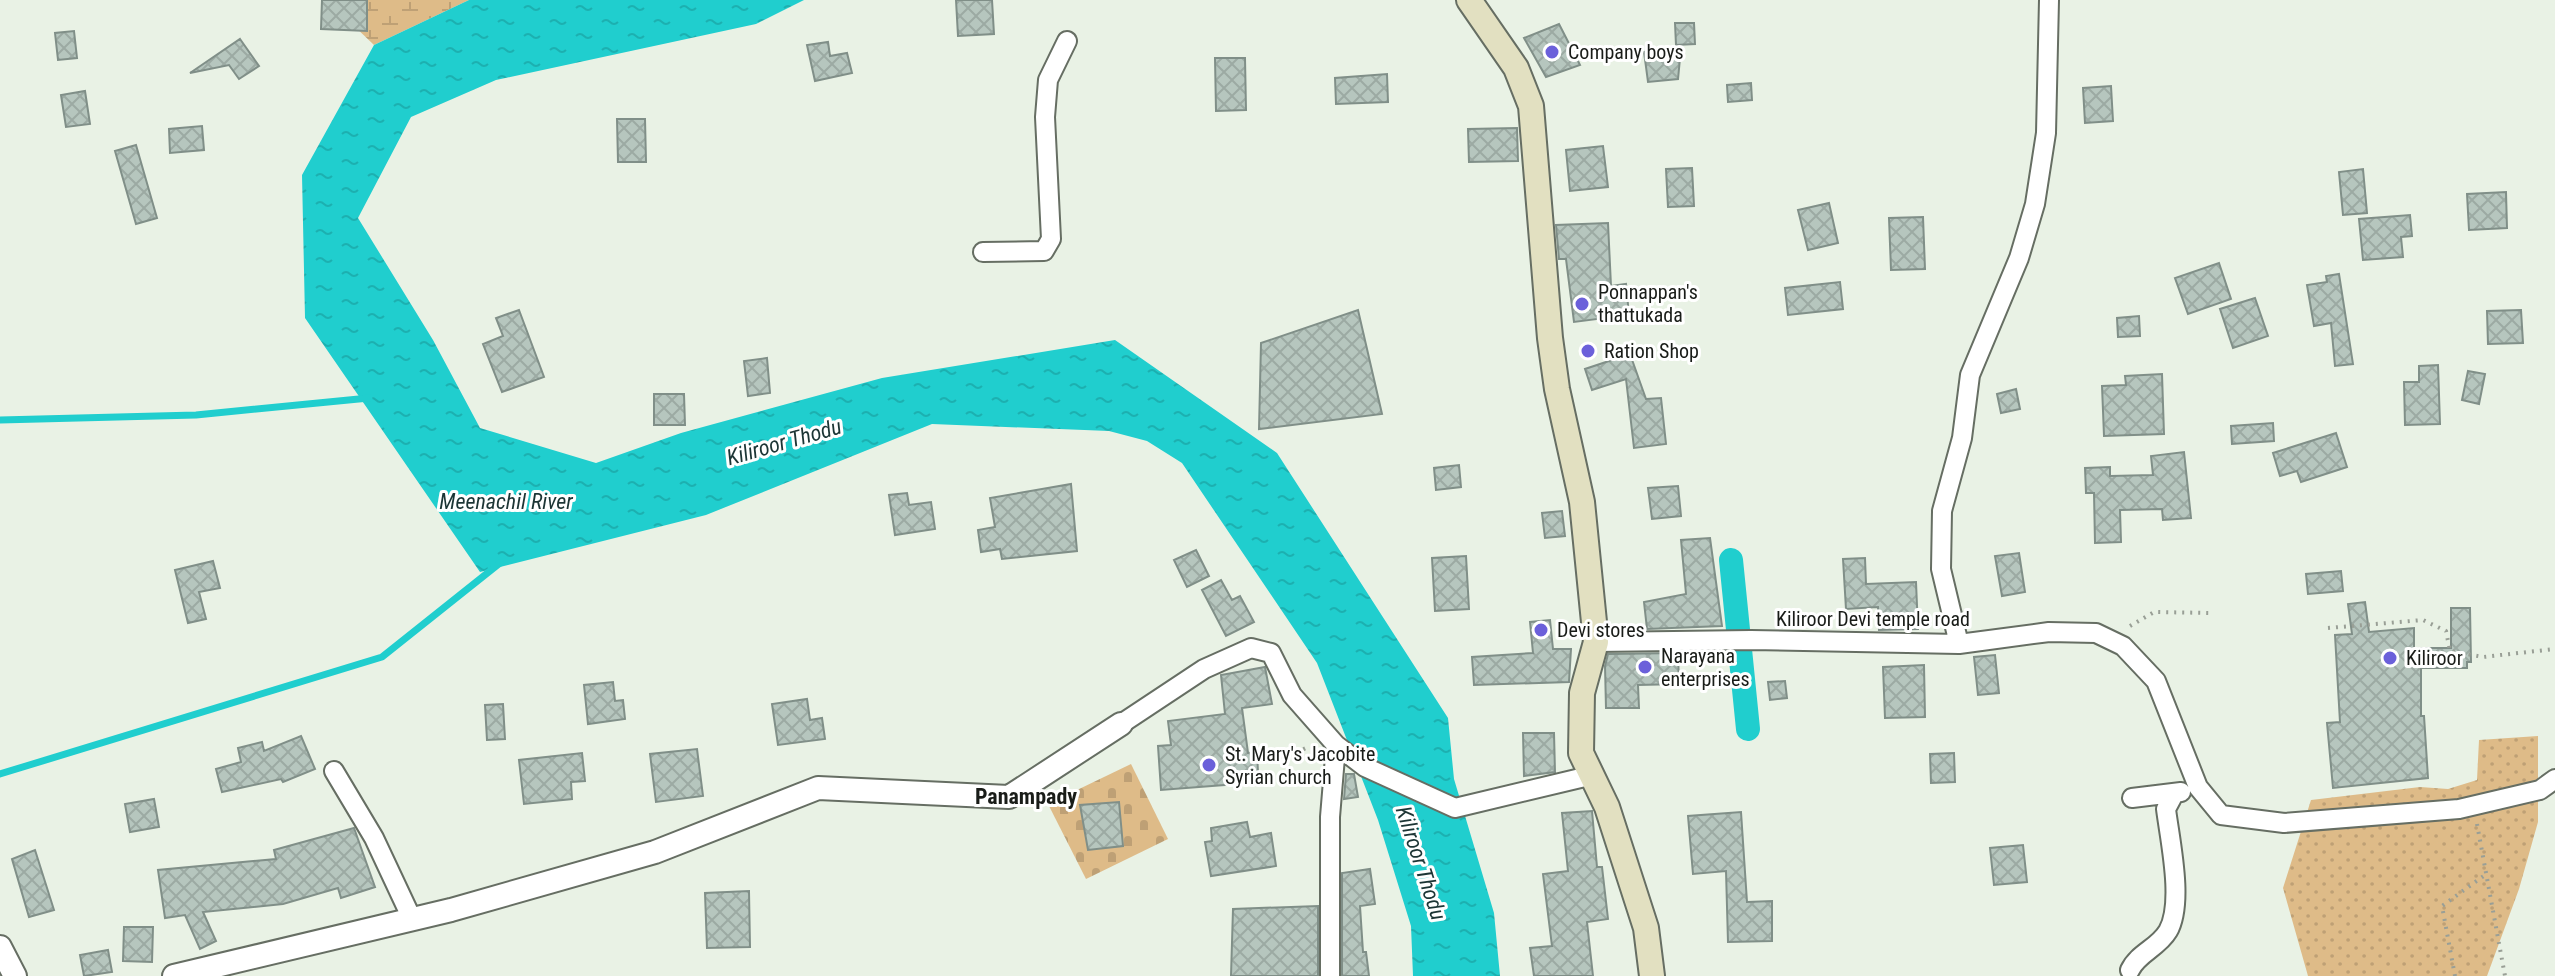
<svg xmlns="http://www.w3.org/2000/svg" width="2555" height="976" viewBox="0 0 2555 976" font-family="'Roboto Condensed',sans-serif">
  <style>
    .wetland { fill: url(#wetland-marsh) }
    .cemetery { fill: url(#cemetery-stones) }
    .park { fill: url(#park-dots) }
    .water { fill: url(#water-ripples) }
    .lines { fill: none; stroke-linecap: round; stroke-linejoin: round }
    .stream { stroke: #20cece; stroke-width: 7 }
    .canal { stroke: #20cece; stroke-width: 24 }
    .building { fill: url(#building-cross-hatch); stroke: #808f88; stroke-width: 2 }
    .minor-casing { stroke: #666e63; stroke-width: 22 }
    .tertiary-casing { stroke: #666e63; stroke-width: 26 }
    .secondary-casing { stroke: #666e63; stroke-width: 28 }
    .path { stroke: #999f96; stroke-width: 4; stroke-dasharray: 2 6; stroke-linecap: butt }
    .minor { stroke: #fff; stroke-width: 18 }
    .tertiary { stroke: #fff; stroke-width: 22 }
    .secondary { stroke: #e2e0c1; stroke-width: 24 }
    .poi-dot { fill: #6b60da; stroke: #fff; stroke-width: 3 }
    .labels { text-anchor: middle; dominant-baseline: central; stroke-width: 6; stroke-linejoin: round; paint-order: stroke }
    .poi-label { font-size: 20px; fill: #191c18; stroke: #fff; text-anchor: start }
    .street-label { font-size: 20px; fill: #191c18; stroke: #fff }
    .water-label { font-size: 22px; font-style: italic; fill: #1c3535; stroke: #fff }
    .neighbourhood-label { font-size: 22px; font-weight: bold; fill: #191c18; stroke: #fff }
  </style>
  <defs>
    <pattern id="wetland-marsh" width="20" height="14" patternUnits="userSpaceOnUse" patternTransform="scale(2)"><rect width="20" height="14" fill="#debb88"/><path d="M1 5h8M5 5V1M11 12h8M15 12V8" fill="none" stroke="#bea075"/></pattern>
    <pattern id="cemetery-stones" width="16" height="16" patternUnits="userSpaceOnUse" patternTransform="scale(2)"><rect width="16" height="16" fill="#debb88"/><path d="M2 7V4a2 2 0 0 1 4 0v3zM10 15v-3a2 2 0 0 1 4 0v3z" fill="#bea075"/></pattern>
    <pattern id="park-dots" width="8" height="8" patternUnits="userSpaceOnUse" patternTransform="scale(2)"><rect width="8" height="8" fill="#debb88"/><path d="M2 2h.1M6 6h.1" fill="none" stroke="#bea075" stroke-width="1.8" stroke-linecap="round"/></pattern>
    <pattern id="water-ripples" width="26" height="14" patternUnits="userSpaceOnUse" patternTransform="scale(2)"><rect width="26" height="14" fill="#20cece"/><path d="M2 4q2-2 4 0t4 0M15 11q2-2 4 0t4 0" fill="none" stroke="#1cb0b0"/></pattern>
    <pattern id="building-cross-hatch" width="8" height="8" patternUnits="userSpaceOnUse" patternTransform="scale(2)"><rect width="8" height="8" fill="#b6c6be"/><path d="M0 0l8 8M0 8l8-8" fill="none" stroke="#9caaa3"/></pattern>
  </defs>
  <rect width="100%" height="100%" fill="#e9f2e5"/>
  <path class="wetland" d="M327,0H469L374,45Z"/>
  <path class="cemetery" d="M1131,764L1168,839L1086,879L1048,804Z"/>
  <path class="park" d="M2538,736V822L2519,889L2487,976H2308L2283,888L2311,800L2420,787L2448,789L2477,780L2479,740Z"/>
  <path class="water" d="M469,0H804L756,24L496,80L411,117L358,218L433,340L480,428L596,463L681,433L882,378L1115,340L1277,453L1448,718L1454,779L1494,913L1500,976H1413L1411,926L1378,820L1317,663L1182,463L1147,441L1109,431L932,424L706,515L480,572L305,318L302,175L374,45Z"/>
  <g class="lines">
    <path class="stream" d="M0,420L196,415L369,398
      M0,774L382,657L500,563"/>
    <path class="canal" d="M1731,560L1748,729"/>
  </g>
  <path class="building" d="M322,0H367V31L321,29Z
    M956,0H992L994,34L958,36Z
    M1675,23H1694L1695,44L1676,45Z
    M1559,24L1580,65L1546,77L1524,38Z
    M74,31L77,58L58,60L55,33Z
    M240,39L259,66L239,79L229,65L190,73Z
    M828,42L830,56L847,53L852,73L815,81L807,45Z
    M1681,48L1678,79L1648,82L1644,52Z
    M1215,58H1245L1246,110L1216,111Z
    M1387,74L1388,102L1336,104L1335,78Z
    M1751,83L1752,100L1728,102L1727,85Z
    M2111,86L2113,121L2085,123L2083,88Z
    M85,91L90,124L66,127L61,95Z
    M617,119H645L646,162H618Z
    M202,126L204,150L170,153L169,129Z
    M1517,128L1518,161L1469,162L1468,129Z
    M136,145L157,218L136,224L115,151Z
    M1603,146L1608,187L1570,191L1566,150Z
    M1692,168L1694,206L1668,207L1666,169Z
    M2363,169L2367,213L2343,215L2339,172Z
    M2506,192L2507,228L2469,230L2467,194Z
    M1829,203L1838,243L1808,250L1798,210Z
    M2410,215L2412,236L2401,237L2403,257L2363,260L2359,219Z
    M1923,217L1925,269L1891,270L1889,218Z
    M1608,223L1611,286L1626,284L1629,315L1574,322L1566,259H1559L1556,225Z
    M2219,263L2231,299L2188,314L2175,278Z
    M2339,274L2353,364L2335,366L2331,323L2314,326L2307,285L2327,282L2326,276Z
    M1840,282L1843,309L1788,315L1785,288Z
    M2255,298L2268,336L2233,348L2220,309Z
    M519,310L544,377L502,392L483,344L503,336L496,318Z
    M1358,310L1382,414L1259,429L1261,343Z
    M2521,310L2523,343L2488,344L2487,311Z
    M2139,316L2140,336L2118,337L2117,318Z
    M1630,354L1646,399L1661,398L1666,444L1634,448L1626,379L1592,390L1585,369Z
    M767,358L770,393L748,396L744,361Z
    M2438,365L2440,424L2405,425L2404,382H2419V366Z
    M2468,371L2485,374L2479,404L2462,400Z
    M2162,374L2164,434L2104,436L2102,386L2126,385L2125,376Z
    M2016,389L2020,409L2001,413L1997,394Z
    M654,394H684L685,425H654Z
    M2273,423L2274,441L2232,444L2231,426Z
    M2336,433L2347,467L2301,482L2297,471L2280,476L2273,453Z
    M2184,452L2191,518L2163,520L2162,509L2120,510L2121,542L2095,543L2094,493H2086L2085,468L2110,467V476L2153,475L2151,456Z
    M1459,465L1461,487L1436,490L1434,468Z
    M1071,484L1077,551L1002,559L1000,549L981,552L978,530L995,527L990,498Z
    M1678,486L1681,516L1652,519L1648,488Z
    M907,493L909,505L931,502L935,529L895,535L889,495Z
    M1562,511L1565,536L1545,538L1542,513Z
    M1710,538L1722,626L1647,629L1644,602L1686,594L1681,540Z
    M1196,550L1209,576L1187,587L1174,560Z
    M2019,553L2025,592L2002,596L1995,556Z
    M1466,556L1469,609L1435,611L1432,558Z
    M1865,558L1866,584L1916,582L1918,629L1879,630L1878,607L1846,609L1843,559Z
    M213,561L220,588L199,592L206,619L188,623L175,570Z
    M2341,571L2343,591L2308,594L2306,574Z
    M1221,580L1232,600L1240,596L1254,622L1226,636L1202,590Z
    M2365,602L2369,632L2414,628V648H2451V608H2470L2471,662H2467V668H2421V716H2424L2428,778L2333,788L2327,723L2340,722L2335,635L2352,634L2348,604Z
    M1550,620L1553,649H1571L1569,682L1474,685L1472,657L1533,653L1530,622Z
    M1678,653L1679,684L1638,685L1639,708H1606L1605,666L1608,654Z
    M1995,655L1999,693L1978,695L1974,657Z
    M1924,665L1925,717L1885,718L1883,667Z
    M1265,667L1272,704L1242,708L1248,753L1257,752L1258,772L1249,773L1250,783L1161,790L1158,746L1171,745L1168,721L1225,714L1221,675Z
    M1785,681L1787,698L1770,700L1768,682Z
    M613,682L615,701L623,700L625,719L588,724L584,685Z
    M807,699L810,720L822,718L825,739L778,745L772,704Z
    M503,704L505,739L487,740L485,705Z
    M1523,733H1554L1555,772L1524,776Z
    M301,736L315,769L283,782L281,779L222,792L216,769L241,762L238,748L262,742L264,751Z
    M697,749L703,796L656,802L650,754Z
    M582,753L585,781L571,782L572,799L524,804L519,760Z
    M1954,753L1955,782L1931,783L1930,754Z
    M1346,774H1354L1358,797L1344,799Z
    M154,799L159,827L130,832L125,804Z
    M1119,802L1123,846L1088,850L1080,805Z
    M1592,811L1597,867H1602L1608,919L1587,922L1593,976H1534L1530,948L1552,946L1543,874L1568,871L1562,813Z
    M1741,812L1747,902L1772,901V941L1728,942L1726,871L1693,874L1688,816Z
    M1247,822L1250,837L1271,833L1276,866L1211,876L1205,842L1212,841L1211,828Z
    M354,828L375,887L341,898L338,888L283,904L203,912L216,941L200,949L185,915L165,918L158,870L276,859L274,850Z
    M2023,845L2027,882L1994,885L1990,848Z
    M35,850L54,910L29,917L12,859Z
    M1370,869L1375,904L1360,906L1363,952H1366L1369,976H1342V873Z
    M749,891L750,947L707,948L705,893Z
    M1318,906V976H1231L1233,909Z
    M124,927H153L152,962L123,961Z
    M108,950L112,972L84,976L80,955Z"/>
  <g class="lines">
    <defs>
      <path id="minor" d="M983,252L1044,251L1051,239L1045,117L1048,80L1067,41
        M1596,642L1751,640L1959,644L2049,632L2096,633L2123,646L2156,681L2198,787L2221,815L2284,823L2459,809L2540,790L2555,779
        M1959,644L1941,569L1942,511L1962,438L1970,375L2019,258L2035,204L2046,133L2049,0
        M1121,724L1204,669L1251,648L1271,653L1292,695L1336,745L1365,767L1455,808L1589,776
        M334,771L374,838L412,919
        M2132,798L2181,792
        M2130,970C2138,953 2158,948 2168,931C2184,903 2170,841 2166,809L2174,794
        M1330,976V817L1336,745"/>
      <path id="tertiary" d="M0,947L15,976
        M174,976L451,910L655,852L818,788L1009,797L1121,724"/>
      <path id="secondary" d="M1469,0L1516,68L1531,106L1550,338L1557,389L1582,502L1596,642L1582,693L1581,753L1607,807L1646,928L1652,976"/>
    </defs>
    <use href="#minor" class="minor-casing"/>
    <use href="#tertiary" class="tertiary-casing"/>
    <use href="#secondary" class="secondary-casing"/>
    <path class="path" d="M2130,626L2154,612L2213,613
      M2328,628L2423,620L2446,631L2450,651L2483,657L2555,649
      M1257,759L1289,756L1310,746
      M2477,824L2505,976
      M2455,976L2442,906L2485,875"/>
    <use href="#minor" class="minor"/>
    <use href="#tertiary" class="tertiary"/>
    <use href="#secondary" class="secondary"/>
  </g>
  <g class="poi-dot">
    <circle cx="1552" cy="52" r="8"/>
    <circle cx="1582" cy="304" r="8"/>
    <circle cx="1588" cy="351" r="8"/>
    <circle cx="1541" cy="630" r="8"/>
    <circle cx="2390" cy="658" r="8"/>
    <circle cx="1645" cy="667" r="8"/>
    <circle cx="1209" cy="765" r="8"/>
  </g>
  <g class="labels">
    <g class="poi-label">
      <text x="1568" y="52">Company boys</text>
      <text x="1598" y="292">Ponnappan's<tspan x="1598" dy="23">thattukada</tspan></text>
      <text x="1604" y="351">Ration Shop</text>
      <text x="1557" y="630">Devi stores</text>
      <text x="1661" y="656">Narayana<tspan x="1661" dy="23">enterprises</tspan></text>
      <text x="2406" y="658">Kiliroor</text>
      <text x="1225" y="754">St. Mary's Jacobite<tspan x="1225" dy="23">Syrian church</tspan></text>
    </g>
    <g class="street-label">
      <text x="1873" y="619">Kiliroor Devi temple road</text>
    </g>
    <g class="water-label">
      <text transform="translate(784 442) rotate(-16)">Kiliroor Thodu</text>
      <text x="506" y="501">Meenachil River</text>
      <text transform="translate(1421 863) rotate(72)">Kiliroor Thodu</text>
    </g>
    <g class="neighbourhood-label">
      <text x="1026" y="796">Panampady</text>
    </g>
  </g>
</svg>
